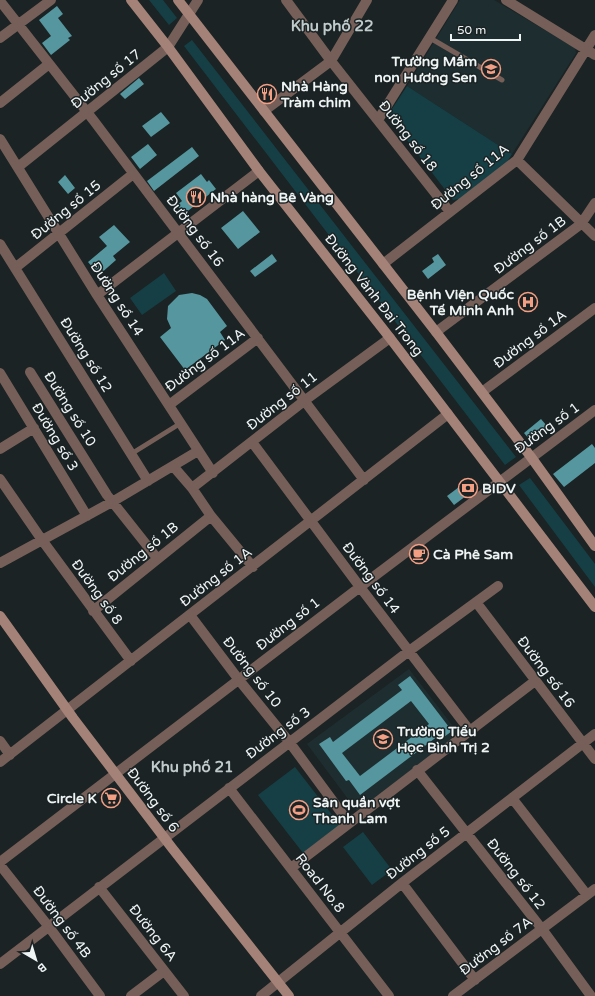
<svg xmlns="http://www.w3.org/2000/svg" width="595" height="996" viewBox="0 0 595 996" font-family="'Varela Round',sans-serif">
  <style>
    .built { fill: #1e2e30 }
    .green { fill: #153f45 }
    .building { fill: #55969f; fill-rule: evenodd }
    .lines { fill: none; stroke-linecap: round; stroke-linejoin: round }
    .lane { stroke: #755f58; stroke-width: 5 }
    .street { stroke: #755f58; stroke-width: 10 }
    .secondary { stroke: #a58277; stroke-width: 10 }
    .labels { text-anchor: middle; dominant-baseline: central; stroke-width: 3; stroke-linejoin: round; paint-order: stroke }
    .poi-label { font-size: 14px; font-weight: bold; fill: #eff4f5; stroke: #1b2324; text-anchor: start }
    .street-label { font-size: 14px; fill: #eff4f5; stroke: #1b2324 }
    .neighbourhood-label { font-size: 15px; font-weight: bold; fill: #c1cbcc; stroke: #1b2324 }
  </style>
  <rect width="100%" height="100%" fill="#1b2324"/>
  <path class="built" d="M460,0H494L575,48L576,53L512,154L407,86Z
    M409,669L459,734L357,811L307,744Z"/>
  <path class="green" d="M149,0H163L177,18L169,25Z
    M192,40L516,457L505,465L184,46Z
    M407,86L512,154L507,162L459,199L453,200L390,118V112Z
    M164,273L176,291L142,315L130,298Z
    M530,478L595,564V587L519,485Z
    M295,767L340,825L303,853L258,795Z
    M363,832L392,870L372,885L343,847Z"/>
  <path class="building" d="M57,6L63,14L58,18L72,36L68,38L70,40L51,55L42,43L51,36L39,20Z
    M139,78L144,84L125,99L120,94Z
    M161,112L170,123L151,137L142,126Z
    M148,144L157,155L140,169L131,157Z
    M192,147L199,156L154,191L147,181Z
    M201,174L207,182L209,180L216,189L184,214L177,205L182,201L176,193Z
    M65,175L75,188L68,194L58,182Z
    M243,211L260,232L238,249L221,228Z
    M114,225L130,242L113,256L116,260L99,275L88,262L107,246L99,237Z
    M272,254L277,261L255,277L250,271Z
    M438,254L446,265L428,279L422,271L434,262L432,258Z
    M192,293L200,295L207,299L227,326L220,332L225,340L185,370L160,337L171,328L167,319L168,306L179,295Z
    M541,419L547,426L530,440L524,433Z
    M592,444L595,448V463L564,487L553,474Z
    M467,481L474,490L454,505L447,496Z
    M410,676L452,731L440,740L438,736L360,795L349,780L346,781L319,744L330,737L333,742L402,690L398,685ZM411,701L429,724L360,776L342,753Z"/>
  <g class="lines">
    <path class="lane" d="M430,38L502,80
      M131,454L181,423"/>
    <path class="street" d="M286,0L331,61L450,212
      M506,0L595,55
      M0,1L94,121L364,480
      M0,38L51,0
      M0,103L49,64
      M264,111L331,61L367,0
      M378,120L453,0
      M0,139L97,295L213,473
      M517,160L595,236
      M18,167L168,47L198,0
      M0,244L148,481
      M383,264L517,160L595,35
      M15,268L133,174
      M97,295L259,171
      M436,332L581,224L595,203
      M30,372L107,495L157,558
      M0,373L87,516
      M482,392L595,308
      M169,405L258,338
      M252,442L360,587L470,731
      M0,449L34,428
      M173,466L192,488L211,516L253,567
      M0,479L42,540L131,661
      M192,488L304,401L390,338
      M0,563L112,502L198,451
      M476,602L595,759
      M93,611L211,516
      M190,615L239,680L290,743L349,823
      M0,741L10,755
      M0,762L448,414
      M417,770L542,929L591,996
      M229,788L389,996
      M512,798L587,895
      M0,862L360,587L595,410
      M0,865L49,927L100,996
      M291,868L535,681
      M402,883L475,980
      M99,887L184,996
      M0,964L409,651L498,586
      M131,996L164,971
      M261,996L402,883L595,734
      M453,996L595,889"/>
    <path class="secondary" d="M131,0L168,47L259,171L390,338L595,607
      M178,0L436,332L531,457L595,546
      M0,616L73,718L172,848L289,996"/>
  </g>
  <defs>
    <symbol id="school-ring" viewBox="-11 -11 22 22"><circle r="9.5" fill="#1b2324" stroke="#f39f84" stroke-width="1.5"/><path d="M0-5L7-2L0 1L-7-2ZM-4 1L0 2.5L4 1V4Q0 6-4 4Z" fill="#f39f84"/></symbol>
    <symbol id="restaurant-ring" viewBox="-11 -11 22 22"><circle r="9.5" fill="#1b2324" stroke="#f39f84" stroke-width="1.5"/><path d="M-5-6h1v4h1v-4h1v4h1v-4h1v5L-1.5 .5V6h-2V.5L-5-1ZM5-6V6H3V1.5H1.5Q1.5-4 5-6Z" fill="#f39f84"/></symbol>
    <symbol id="hospital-ring" viewBox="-11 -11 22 22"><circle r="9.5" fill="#1b2324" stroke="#f39f84" stroke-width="1.5"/><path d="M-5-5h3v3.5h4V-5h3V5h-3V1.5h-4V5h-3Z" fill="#f39f84"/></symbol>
    <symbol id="bank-ring" viewBox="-11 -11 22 22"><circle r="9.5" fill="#1b2324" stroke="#f39f84" stroke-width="1.5"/><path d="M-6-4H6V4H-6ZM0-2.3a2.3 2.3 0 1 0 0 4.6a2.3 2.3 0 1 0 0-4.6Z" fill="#f39f84"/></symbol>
    <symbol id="cafe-ring" viewBox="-11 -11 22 22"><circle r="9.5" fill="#1b2324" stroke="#f39f84" stroke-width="1.5"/><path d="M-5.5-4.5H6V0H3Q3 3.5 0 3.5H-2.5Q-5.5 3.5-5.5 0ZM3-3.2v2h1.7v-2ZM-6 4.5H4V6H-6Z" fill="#f39f84"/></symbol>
    <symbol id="supermarket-ring" viewBox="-11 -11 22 22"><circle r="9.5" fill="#1b2324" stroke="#f39f84" stroke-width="1.5"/><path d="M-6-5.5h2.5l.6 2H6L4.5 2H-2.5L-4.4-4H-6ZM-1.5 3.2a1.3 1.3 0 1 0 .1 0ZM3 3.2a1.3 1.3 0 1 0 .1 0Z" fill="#f39f84"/></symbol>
    <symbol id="stadium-ring" viewBox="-11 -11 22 22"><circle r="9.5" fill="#1b2324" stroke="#f39f84" stroke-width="1.5"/><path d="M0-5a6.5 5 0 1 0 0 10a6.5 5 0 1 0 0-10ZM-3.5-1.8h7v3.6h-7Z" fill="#f39f84"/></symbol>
  </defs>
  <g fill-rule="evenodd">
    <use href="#school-ring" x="480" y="58" width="22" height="22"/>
    <use href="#restaurant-ring" x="256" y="83" width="22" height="22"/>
    <use href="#restaurant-ring" x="185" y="186" width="22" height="22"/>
    <use href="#hospital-ring" x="517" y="291" width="22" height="22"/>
    <use href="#bank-ring" x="457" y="477" width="22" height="22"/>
    <use href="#cafe-ring" x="408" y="543" width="22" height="22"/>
    <use href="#school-ring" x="372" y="728" width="22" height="22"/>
    <use href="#supermarket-ring" x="100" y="787" width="22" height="22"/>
    <use href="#stadium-ring" x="288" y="799" width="22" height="22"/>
  </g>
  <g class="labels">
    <g class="poi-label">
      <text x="477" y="61" text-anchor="end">Trường Mầm<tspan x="477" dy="16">non Hương Sen</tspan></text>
      <text x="281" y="86">Nhà Hàng<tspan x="281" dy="16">Tràm chim</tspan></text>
      <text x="210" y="197">Nhà hàng Bê Vàng</text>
      <text x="514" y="294" text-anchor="end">Bệnh Viện Quốc<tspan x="514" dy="16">Tế Minh Anh</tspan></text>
      <text x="482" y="488">BIDV</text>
      <text x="433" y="554">Cà Phê Sam</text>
      <text x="397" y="731">Trường Tiểu<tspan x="397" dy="16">Học Bình Trị 2</tspan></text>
      <text x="97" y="798" text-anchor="end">Circle K</text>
      <text x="313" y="802">Sân quần vợt<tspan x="313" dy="16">Thanh Lam</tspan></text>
    </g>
    <g class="street-label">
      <text transform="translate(106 79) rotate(-39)">Đường số 17</text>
      <text transform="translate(408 136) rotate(52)">Đường số 18</text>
      <text transform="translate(470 177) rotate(-39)">Đường số 11A</text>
      <text transform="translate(66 210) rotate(-39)">Đường số 15</text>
      <text transform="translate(195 231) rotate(53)">Đường số 16</text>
      <text transform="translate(530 245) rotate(-37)">Đường số 1B</text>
      <text transform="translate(374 295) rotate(52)">Đường Vành Đai Trong</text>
      <text transform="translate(117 299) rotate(57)">Đường số 14</text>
      <text transform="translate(530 339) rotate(-37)">Đường số 1A</text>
      <text transform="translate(86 355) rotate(58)">Đường số 12</text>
      <text transform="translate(205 360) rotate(-37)">Đường số 11A</text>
      <text transform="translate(282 401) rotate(-38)">Đường số 11</text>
      <text transform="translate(70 409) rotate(58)">Đường số 10</text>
      <text transform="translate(547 428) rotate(-36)">Đường số 1</text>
      <text transform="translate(55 437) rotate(59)">Đường số 3</text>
      <text transform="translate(143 552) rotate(-39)">Đường số 1B</text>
      <text transform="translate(216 577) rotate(-38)">Đường số 1A</text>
      <text transform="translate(371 578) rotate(53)">Đường số 14</text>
      <text transform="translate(97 592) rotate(54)">Đường số 8</text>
      <text transform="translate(288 624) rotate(-38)">Đường số 1</text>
      <text transform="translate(252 672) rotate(52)">Đường số 10</text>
      <text transform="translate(546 672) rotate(53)">Đường số 16</text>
      <text transform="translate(278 733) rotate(-37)">Đường số 3</text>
      <text transform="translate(153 800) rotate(53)">Đường số 6</text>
      <text transform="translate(418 853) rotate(-38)">Đường số 5</text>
      <text transform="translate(516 874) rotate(52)">Đường số 12</text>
      <text transform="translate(320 883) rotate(52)">Road No.8</text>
      <text transform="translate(62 922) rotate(53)">Đường số 4B</text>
      <text transform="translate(153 933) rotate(52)">Đường 6A</text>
      <text transform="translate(496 946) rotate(-37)">Đường số 7A</text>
    </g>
    <g class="neighbourhood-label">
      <text x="332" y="26">Khu phố 22</text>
      <text x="192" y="767">Khu phố 21</text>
    </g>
  </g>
  <g transform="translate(36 960) rotate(142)" stroke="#1b2324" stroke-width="3" paint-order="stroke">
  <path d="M0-3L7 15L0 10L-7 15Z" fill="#eff4f5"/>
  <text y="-6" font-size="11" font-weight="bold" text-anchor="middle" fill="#eff4f5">B</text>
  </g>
  <path d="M451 34v6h69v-6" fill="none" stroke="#eff4f5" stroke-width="2"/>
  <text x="457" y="34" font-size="12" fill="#eff4f5" stroke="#1b2324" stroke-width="3" paint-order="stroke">50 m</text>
</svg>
